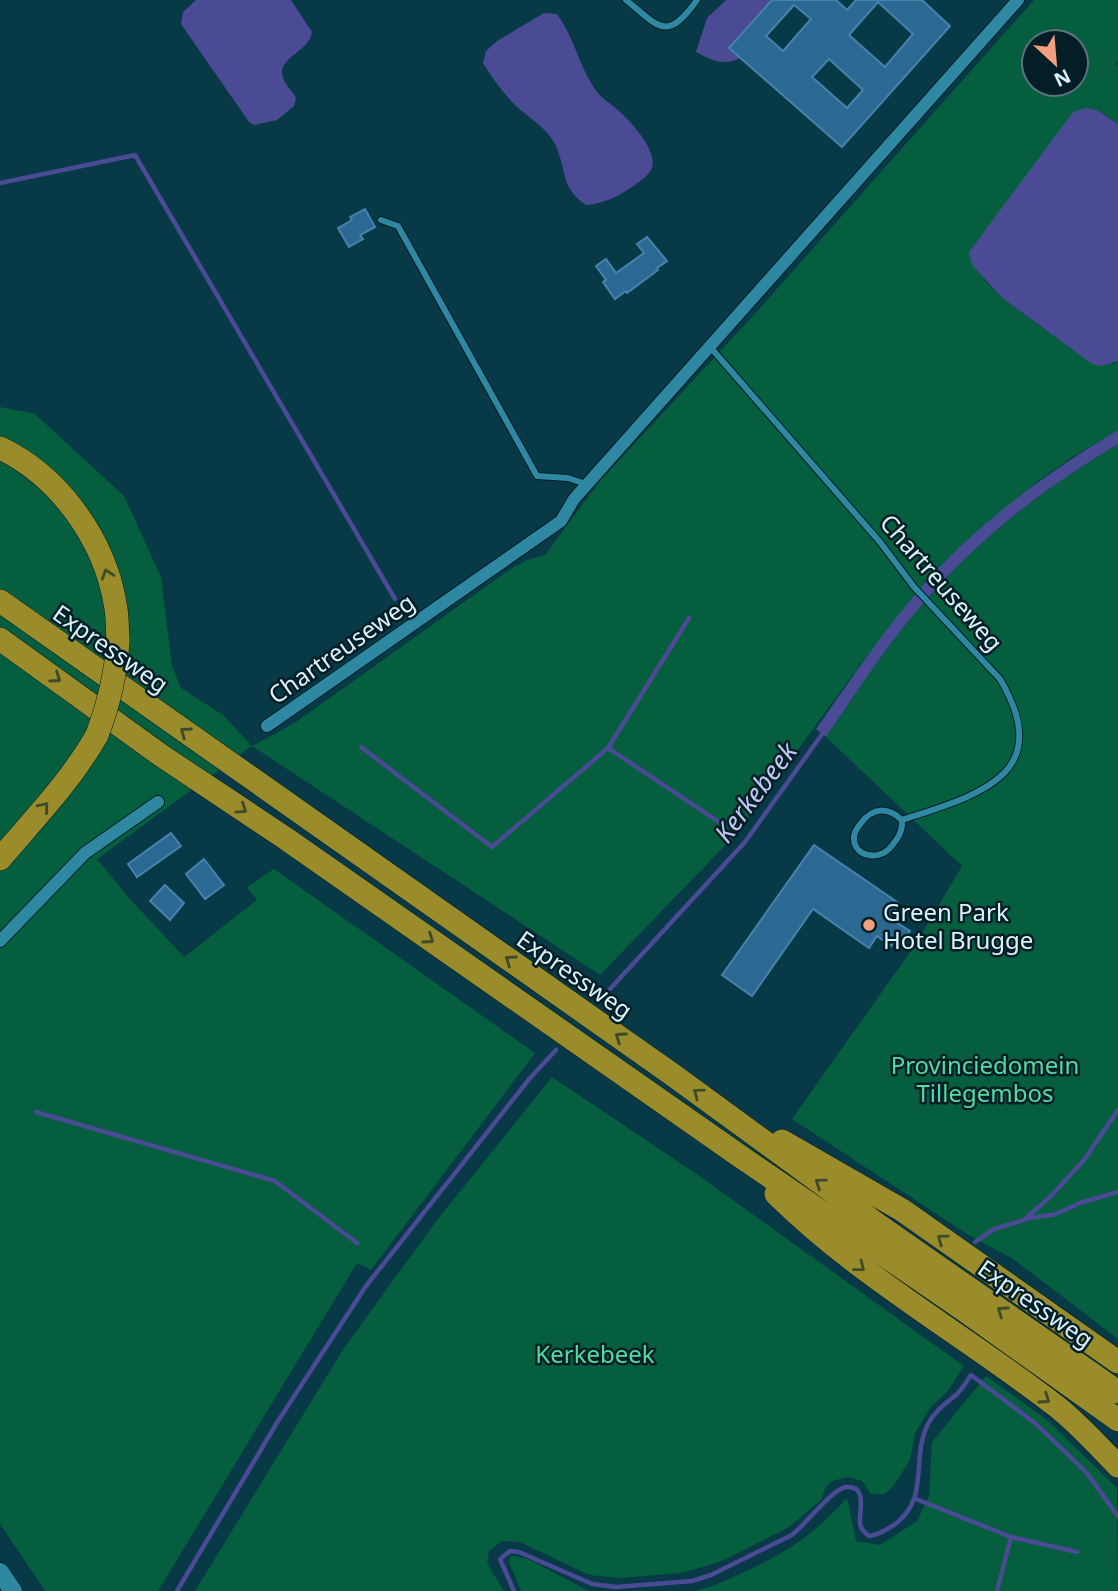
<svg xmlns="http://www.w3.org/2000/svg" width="1118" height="1591" viewBox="0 0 1118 1591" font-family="'Noto Sans',sans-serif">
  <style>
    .green { fill: #055e3e; fill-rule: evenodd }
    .water { fill: #4b4a95 }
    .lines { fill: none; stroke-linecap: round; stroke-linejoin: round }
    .stream { stroke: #4b4a95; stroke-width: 4.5 }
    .building { fill: #2b6992; stroke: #4582ac; stroke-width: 2; fill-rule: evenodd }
    .lane-casing { stroke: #031e26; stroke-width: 8 }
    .street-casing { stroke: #031e26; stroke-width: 14 }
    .secondary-casing { stroke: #031e26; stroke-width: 19 }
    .highway-casing { stroke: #031e26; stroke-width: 24 }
    .lane { stroke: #2f88a2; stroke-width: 6 }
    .street { stroke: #2f88a2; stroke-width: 12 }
    .secondary { stroke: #2f88a2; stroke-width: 18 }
    .highway { stroke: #9a8c2b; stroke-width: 23 }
    .highway-bridge-casing { stroke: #031e26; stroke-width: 24; stroke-linecap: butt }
    .highway-bridge { stroke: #9a8c2b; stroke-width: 23 }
    .oneway { stroke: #3f4a28 }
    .poi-dot { fill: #f3a081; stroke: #031e26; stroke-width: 2.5 }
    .labels { text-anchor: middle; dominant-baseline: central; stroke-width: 5; stroke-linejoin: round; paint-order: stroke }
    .street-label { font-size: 24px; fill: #dcf3fc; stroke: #031e26 }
    .poi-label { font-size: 24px; fill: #dcf3fc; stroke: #031e26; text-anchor: start }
    .park-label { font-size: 24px; fill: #52dda0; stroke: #031e26 }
    .water-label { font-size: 26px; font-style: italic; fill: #c1c5ef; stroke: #031e26 }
  </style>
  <rect width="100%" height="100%" fill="#073946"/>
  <path class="green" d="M1034,0H1118V61L1116,63L1118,67V124L1097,110L1086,108L984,280L1002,298L1049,333L1113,364L1118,361V430L1071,458L1037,482L982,528L925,583L866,657L735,835L600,975L252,746L97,859L129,898L184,957L257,900L247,887L274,869L535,1053L371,1270L357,1263L158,1591H45L0,1524V407L35,414L124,496L161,577L172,666L181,688L223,715L252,746L293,724L509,570L527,560L545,555L599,482L751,318ZM1034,42H1076V84H1034Z
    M1118,444V1339L1013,1259L967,1234L792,1119L915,945L962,866L826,737C860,687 893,636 934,591C987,532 1051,484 1118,444Z
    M552,1077L695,1173L964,1366L947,1392L930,1408L915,1433L910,1460L892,1488L884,1494H871L862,1481L848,1477L832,1481L825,1488L822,1499L789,1527L722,1561L682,1573L620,1578L589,1575L520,1542L502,1541L489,1551L487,1563L504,1591H195L344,1348L437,1220Z
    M986,1376L1047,1420L1117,1488L1118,1591H694C711,1588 724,1581 740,1574C786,1553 812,1536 847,1498L856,1541L880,1545L917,1521L929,1496L932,1442Z
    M511,1556L521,1557L530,1560L589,1591H521L509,1562Z"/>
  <path class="water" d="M196,0H291L312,32C310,50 281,57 282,73C282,81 292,91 296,98L294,106L277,120L254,125L249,122L181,24L183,12Z
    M726,0H772L730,47L741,58C723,66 713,61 696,52L707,18Z
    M544,13L557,14C574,37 578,63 593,86C599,98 611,103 620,112C632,123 660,153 651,170C648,176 640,181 635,185C620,195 605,204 586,205C560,188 567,169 555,144C546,127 530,119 516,106C503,93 493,79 483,63L486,51L497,41Z
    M1086,108L1097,110L1118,124V361L1102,366L1092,364L1002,298L972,265L969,252L1073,112Z
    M1118,430V444C1051,484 987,532 934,591C893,636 860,687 826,737L816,729C851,679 885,628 925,583C980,521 1048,472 1118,430Z"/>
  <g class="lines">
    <path class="stream" d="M0,183L135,155L395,599
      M361,747L492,847L608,748L689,618
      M608,748L725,826
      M610,989L745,842L825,730
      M36,1112L275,1181L357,1243
      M1025,1219L1056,1214L1080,1203L1118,1192
      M975,1242L994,1229L1024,1220L1050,1197L1084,1160L1118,1110
      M916,1499L1011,1537L1077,1552
      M177,1591L278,1421L366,1286L530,1078L556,1050
      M514,1591L500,1559L510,1551L519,1552L592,1584L616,1587L692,1581L711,1575L792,1535C805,1525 832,1489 846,1487C868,1485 859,1511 860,1522C860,1529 864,1532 869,1536C879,1535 886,1530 894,1525C931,1498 910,1460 928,1424C935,1410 947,1403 958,1393C963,1388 967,1381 971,1375L1036,1424L1086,1472L1118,1516
      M997,1591L1011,1537"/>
  </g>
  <path class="building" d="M772,0H836L847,10L856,0H922L950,26L842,147L729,48ZM878,2L913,34L885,67L849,35ZM794,5L811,19L783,51L766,36ZM829,59L863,90L847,108L812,77Z
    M365,209L375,227L360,235L363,239L349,247L338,228L352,220L350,217Z
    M647,237L667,261L657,268L658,270L627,293L626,291L615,299L603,282L606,280L596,266L606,259L616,273L644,253L637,244Z
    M171,833L181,846L137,877L128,864Z
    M814,845L900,904L890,918L910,931L901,944L895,940L891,946L877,936L869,948L813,909L752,996L722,975Z
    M204,859L224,885L205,899L186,874Z
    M165,885L184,903L170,920L150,901Z"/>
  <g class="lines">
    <defs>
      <path id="lane" d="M626,0C660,28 667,42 697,0
        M381,220L398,226L537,476L568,478L586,484
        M711,348L880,542L914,587L1000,679C1057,776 977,795 902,820C888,807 873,807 861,823C858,827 854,831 854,837C853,856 877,861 889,849C897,840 903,832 902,820"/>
      <path id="street" d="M267,726L561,521L574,499L1018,0
        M0,941L85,853L158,802"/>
      <path id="secondary" d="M0,1572L13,1591"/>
      <path id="highway" d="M0,448C59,476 104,539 115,603C118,616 117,629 118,641
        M0,601L673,1075L881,1227L1118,1392
        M0,639L162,756L285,838L734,1152L964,1310L1118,1420
        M0,859C34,819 71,781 97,735
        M782,1141L902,1210L1118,1362
        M776,1194C860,1277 963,1334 1056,1406C1079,1424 1098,1446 1118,1466"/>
    </defs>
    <use href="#lane" class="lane-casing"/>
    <use href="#street" class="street-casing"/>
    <use href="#secondary" class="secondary-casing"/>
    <use href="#highway" class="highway-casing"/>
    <use href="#lane" class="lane"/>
    <use href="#street" class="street"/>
    <use href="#secondary" class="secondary"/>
    <use href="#highway" class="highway"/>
    <defs>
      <path id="highway-bridge" d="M97,735C109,704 116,675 118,641"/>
    </defs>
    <use href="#highway-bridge" class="highway-bridge-casing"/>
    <use href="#highway-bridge" class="highway-bridge"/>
  </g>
  <defs><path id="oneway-chevron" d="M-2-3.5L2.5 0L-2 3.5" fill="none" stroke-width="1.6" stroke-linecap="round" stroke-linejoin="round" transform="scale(1.75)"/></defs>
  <g class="oneway">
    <use href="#oneway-chevron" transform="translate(107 574) rotate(-108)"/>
    <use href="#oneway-chevron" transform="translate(56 678) rotate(35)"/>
    <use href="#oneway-chevron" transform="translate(185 732) rotate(-145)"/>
    <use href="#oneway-chevron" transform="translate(44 807) rotate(-50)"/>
    <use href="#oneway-chevron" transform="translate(242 809) rotate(34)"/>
    <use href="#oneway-chevron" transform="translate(429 939) rotate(35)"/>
    <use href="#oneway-chevron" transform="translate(510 960) rotate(-145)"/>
    <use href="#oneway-chevron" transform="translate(620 1037) rotate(-145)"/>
    <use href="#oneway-chevron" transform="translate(698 1093) rotate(-144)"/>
    <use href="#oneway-chevron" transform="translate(820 1183) rotate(-144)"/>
    <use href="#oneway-chevron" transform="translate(942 1239) rotate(-144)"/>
    <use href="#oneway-chevron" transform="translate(860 1267) rotate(38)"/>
    <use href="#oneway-chevron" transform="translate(1002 1311) rotate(-145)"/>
    <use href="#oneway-chevron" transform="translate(1045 1399) rotate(35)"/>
  </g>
  <circle class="poi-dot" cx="869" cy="925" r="7"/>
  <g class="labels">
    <g class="street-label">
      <text transform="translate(942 582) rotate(49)">Chartreuseweg</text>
      <text transform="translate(111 648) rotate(35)">Expressweg</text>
      <text transform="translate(341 648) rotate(-35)">Chartreuseweg</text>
      <text transform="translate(575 974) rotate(35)">Expressweg</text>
      <text transform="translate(1036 1303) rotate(35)">Expressweg</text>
    </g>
    <g class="poi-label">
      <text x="883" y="911">Green Park<tspan x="883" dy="28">Hotel Brugge</tspan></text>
    </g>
    <g class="park-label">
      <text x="985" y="1064">Provinciedomein<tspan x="985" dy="28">Tillegembos</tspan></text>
      <text x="595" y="1353">Kerkebeek</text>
    </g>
    <g class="water-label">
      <text transform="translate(755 792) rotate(-53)">Kerkebeek</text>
    </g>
  </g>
  <g transform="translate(1055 63) rotate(154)"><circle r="33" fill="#031e26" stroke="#5a737c" stroke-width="2"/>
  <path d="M0-5L12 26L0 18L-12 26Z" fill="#f3a081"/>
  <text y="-10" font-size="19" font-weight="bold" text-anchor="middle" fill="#dcf3fc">N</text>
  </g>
</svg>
